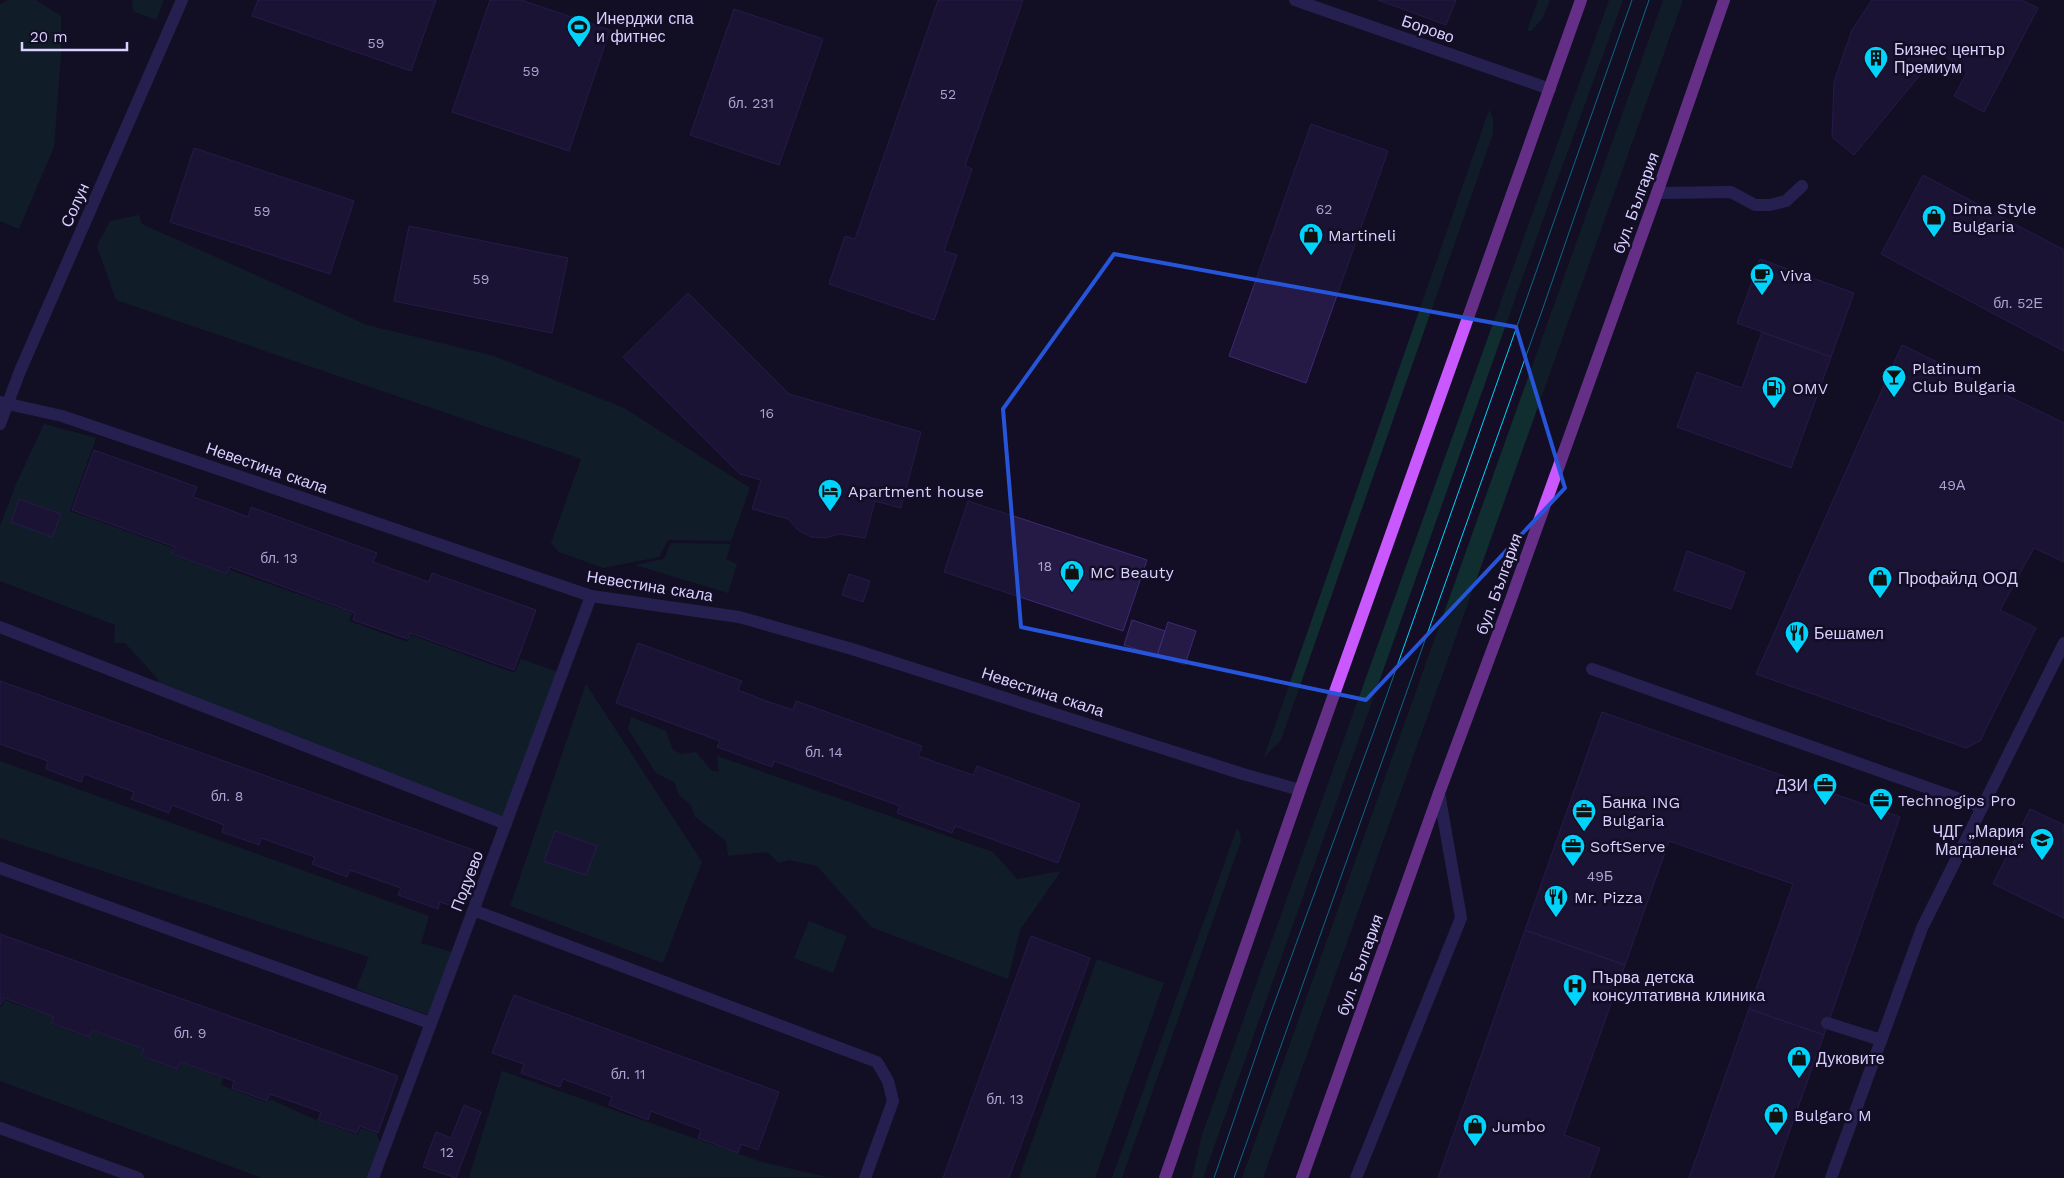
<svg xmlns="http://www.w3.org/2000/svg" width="2064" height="1178" viewBox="0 0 2064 1178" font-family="'Work Sans',sans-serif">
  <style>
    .green { fill: #102e2f }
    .building { fill: #251946; stroke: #3d2a73 }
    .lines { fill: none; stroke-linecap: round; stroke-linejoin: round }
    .lane { stroke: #3e3785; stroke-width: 12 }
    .street { stroke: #3e3785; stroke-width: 12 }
    .primary { stroke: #ca58ff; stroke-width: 12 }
    .tram { stroke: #00d4fc; stroke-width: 1 }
    .marked { fill: none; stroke: #2655da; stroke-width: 4; stroke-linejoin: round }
    .labels { text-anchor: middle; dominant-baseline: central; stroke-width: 5; stroke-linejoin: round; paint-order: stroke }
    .number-label { font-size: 14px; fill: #aca3d1 }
    .poi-label { font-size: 16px; fill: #d9d1ff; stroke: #130e25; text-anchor: start }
    .street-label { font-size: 16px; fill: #d9d1ff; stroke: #130e25 }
  </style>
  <rect width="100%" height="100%" fill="#130e25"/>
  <path class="green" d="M8,0H36L61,16V55L54,147L19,229L0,221V4Z
    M132,0H164L156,20L133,11Z
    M1538,0H1550L1542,19L1531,31H1527Z
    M1609,0H1623L1554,189L1203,1178H1192L1202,1135Z
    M1663,0H1683L1263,1178H1242Z
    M1489,110L1493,118V134L1281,740L1264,757Z
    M139,215L142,224L367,325L494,356L624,408L750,488L731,541L668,540L659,557L603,568L559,552L551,543L581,459L116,300L97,246L110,221Z
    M44,424L96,438L70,511L173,548L172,555L228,575L230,570L352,613L349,621L408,642L411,635L515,673L521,659L561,673L505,822L160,686L157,678L125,643H114L115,625L0,581V526L16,484Z
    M671,543L731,544L726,559L737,564L728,593L635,565L664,559Z
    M586,684L702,862L663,963L510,906Z
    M631,717L666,731L673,750L681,754L696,752L711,770L719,772L717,756L993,852L1017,879L1061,871L1020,930L1008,979L871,927L817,866L789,860L779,863L767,852L728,856L726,841L694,816L691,805L679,795L675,783L656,773L628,729Z
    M0,761L429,916L421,943L452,952L428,1015L356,989L369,957L0,838Z
    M1237,828L1240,833L1241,841L1122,1178H1112Z
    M809,921L847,936L833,973L794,958Z
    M1097,959L1164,983L1095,1178H1019Z
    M4,1000L53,1017L51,1024L89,1038L92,1031L143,1049L141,1057L179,1070L181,1063L223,1078L221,1085L265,1102L272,1100L316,1120L358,1135L361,1128L377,1134L382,1147L371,1178H262L0,1081V1006L2,1007Z
    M502,1071L762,1162L827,1177L472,1178L469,1177Z"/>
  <path class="building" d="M258,0H436L411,71L252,16Z
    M490,0H521L610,30L569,151L452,112Z
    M938,0H1023L965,166L972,169L944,251L957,255L934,320L829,284L845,236L855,239Z
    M1378,0H1456L1446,25Z
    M1872,0H2021L2038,8L1984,112L1954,96L1967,72L1939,52L1854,155L1832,137L1834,82L1852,30Z
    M734,9L823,39L779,165L690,135Z
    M1311,124L1388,151L1306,383L1229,356Z
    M194,148L354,201L330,274L170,222Z
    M1923,175L2064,250V351L1881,254Z
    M409,226L568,258L552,333L394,301Z
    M1760,259L1854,293L1831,357L1737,323Z
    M688,293L789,394L921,432L901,508L875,501L865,538L839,534L826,538L811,537L798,530L788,519L752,509L761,480L740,474L623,357Z
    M1762,332L1831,357L1791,468L1677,427L1697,372L1742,388Z
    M1902,345L2064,423V562L2034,548L2011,590L2000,610L2036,628L1980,741L1966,748L1756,674Z
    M94,450L197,487L193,497L222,507L248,517L251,507L377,553L373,562L429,582L432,573L536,610L514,670L410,633L408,639L353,620L355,613L230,567L227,574L172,554L175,547L72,510Z
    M19,499L61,514L52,537L11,522Z
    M968,501L1147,560L1123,631L944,572Z
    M1687,551L1745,572L1731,609L1674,590Z
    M849,574L870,581L863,602L842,595Z
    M1132,620L1165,631L1157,656L1124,645Z
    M1168,622L1196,631L1185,665L1157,656Z
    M638,643L742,681L738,690L766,701L793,710L796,701L922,746L918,756L973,775L977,766L1080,804L1058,863L955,826L952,833L897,813L900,806L774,761L772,767L717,747L720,741L616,703Z
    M0,681L479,852L459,908L440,902L438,909L398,895L401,888L350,870L347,877L312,864L315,857L261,838L259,845L222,832L224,825L172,805L169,813L131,799L134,792L84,774L81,782L46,769L48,761L0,744Z
    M1602,712L1900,817L1824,1035L1749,1009L1793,884L1669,841L1625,965L1525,930Z
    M2030,809L2064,825V918L1993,884Z
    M555,831L597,846L586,875L544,861Z
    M1525,930L1625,965L1564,1135L1600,1148L1589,1178H1438Z
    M0,934L398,1076L378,1133L360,1126L357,1133L318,1120L321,1112L270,1094L267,1101L232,1088L234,1081L180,1062L178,1069L141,1056L144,1049L92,1030L89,1037L51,1023L54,1017L4,998L0,1005Z
    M1031,936L1090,958L1009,1178H943Z
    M514,995L779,1092L758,1150L741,1144L738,1153L698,1138L701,1130L651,1111L648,1120L609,1105L612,1097L563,1079L560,1087L521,1073L524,1064L492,1053Z
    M1749,1009L1824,1035L1817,1054L1773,1178H1689Z
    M464,1105L481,1112L456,1178L423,1167L436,1132L451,1138Z"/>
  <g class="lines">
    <path class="lane" d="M1657,193L1731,192L1755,205H1770L1786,201L1802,186
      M1592,669L1982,807
      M1827,1023L1881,1040
      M1356,1178L1461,918L1439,793"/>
    <path class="street" d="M1295,0L1550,89
      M0,402L62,416L591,596L739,617L852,649L1243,774L1300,790
      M0,424L20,371L182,0
      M0,627L506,824
      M0,868L430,1023
      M473,910L877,1062L888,1081L893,1101L865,1178
      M0,1128L138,1178
      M373,1178L591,596
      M1831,1178L1922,928L2064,643"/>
    <path class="primary" d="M1165,1178L1300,790L1581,0
      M1302,1178L1439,793L1510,602L1657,193L1724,0"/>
    <path class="tram" d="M1214,1178L1266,1026L1383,706L1632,0
      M1234,1178L1543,308L1649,0"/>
  </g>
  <path d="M0 0H2064V1178H0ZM1114,254L1516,327L1565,488L1366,700L1021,627L1003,409Z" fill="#130e25" fill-opacity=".55" fill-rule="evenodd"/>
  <path class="marked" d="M1114,254L1516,327L1565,488L1366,700L1021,627L1003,409Z"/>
  <defs>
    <symbol id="stadium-pin" viewBox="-11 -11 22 30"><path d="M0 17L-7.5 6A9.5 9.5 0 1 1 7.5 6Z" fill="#00d4fc" stroke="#130e25"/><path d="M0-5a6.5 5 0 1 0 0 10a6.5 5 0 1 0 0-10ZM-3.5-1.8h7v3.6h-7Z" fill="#111"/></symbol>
    <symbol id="building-pin" viewBox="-11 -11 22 30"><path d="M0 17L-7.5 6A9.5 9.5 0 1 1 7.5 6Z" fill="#00d4fc" stroke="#130e25"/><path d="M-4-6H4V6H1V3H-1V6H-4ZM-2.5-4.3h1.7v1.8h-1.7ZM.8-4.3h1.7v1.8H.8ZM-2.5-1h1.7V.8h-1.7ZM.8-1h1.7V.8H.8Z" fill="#111"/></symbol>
    <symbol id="shop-pin" viewBox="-11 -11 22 30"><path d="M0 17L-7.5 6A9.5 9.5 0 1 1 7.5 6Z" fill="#00d4fc" stroke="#130e25"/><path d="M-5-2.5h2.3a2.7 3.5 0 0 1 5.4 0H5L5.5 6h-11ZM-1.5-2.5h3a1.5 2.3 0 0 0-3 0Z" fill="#111"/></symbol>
    <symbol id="cafe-pin" viewBox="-11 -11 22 30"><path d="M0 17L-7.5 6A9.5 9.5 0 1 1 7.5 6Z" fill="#00d4fc" stroke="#130e25"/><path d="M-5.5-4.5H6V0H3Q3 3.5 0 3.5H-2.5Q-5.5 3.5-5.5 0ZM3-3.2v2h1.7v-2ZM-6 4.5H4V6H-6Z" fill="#111"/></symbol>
    <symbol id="bar-pin" viewBox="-11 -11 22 30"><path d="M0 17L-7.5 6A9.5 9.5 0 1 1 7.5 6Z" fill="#00d4fc" stroke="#130e25"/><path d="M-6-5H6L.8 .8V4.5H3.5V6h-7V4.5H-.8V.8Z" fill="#111"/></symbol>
    <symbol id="fuel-pin" viewBox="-11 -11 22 30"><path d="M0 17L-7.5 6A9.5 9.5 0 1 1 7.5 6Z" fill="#00d4fc" stroke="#130e25"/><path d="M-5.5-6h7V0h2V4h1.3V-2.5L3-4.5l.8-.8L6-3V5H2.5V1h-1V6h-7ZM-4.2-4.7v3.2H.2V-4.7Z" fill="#111"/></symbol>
    <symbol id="hotel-pin" viewBox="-11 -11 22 30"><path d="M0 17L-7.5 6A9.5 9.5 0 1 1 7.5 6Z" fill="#00d4fc" stroke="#130e25"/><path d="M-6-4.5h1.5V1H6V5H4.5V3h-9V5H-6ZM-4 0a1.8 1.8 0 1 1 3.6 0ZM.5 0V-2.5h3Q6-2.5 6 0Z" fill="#111"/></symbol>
    <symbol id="restaurant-pin" viewBox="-11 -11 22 30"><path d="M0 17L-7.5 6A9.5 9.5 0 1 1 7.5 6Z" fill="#00d4fc" stroke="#130e25"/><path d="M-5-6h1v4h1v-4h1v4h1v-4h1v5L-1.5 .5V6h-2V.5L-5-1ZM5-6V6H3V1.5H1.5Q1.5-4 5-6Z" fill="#111"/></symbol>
    <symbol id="office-pin" viewBox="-11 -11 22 30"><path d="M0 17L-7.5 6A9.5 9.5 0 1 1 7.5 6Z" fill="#00d4fc" stroke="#130e25"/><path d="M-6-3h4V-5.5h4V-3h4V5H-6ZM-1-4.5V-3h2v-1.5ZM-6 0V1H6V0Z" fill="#111"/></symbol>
    <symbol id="school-pin" viewBox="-11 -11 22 30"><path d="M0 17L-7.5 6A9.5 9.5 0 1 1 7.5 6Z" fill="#00d4fc" stroke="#130e25"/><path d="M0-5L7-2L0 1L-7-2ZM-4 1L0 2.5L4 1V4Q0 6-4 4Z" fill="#111"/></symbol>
    <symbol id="hospital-pin" viewBox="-11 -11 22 30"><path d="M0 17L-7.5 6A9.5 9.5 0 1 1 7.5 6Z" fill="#00d4fc" stroke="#130e25"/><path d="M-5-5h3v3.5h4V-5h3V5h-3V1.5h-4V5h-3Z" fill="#111"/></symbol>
  </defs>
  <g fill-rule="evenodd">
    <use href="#stadium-pin" x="565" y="13" width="28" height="38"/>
    <use href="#building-pin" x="1862" y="44" width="28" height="38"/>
    <use href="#shop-pin" x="1920" y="203" width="28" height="38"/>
    <use href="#shop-pin" x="1297" y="221" width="28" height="38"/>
    <use href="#cafe-pin" x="1748" y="261" width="28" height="38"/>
    <use href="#bar-pin" x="1880" y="363" width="28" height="38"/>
    <use href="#fuel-pin" x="1760" y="374" width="28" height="38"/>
    <use href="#hotel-pin" x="816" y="477" width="28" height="38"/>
    <use href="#shop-pin" x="1058" y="558" width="28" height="38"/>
    <use href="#shop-pin" x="1866" y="564" width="28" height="38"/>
    <use href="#restaurant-pin" x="1783" y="619" width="28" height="38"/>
    <use href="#office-pin" x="1811" y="771" width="28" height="38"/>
    <use href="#office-pin" x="1867" y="786" width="28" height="38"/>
    <use href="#office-pin" x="1570" y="797" width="28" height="38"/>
    <use href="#school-pin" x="2028" y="826" width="28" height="38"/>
    <use href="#office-pin" x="1559" y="832" width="28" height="38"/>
    <use href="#restaurant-pin" x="1542" y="883" width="28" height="38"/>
    <use href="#hospital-pin" x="1561" y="972" width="28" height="38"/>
    <use href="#shop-pin" x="1785" y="1044" width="28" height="38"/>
    <use href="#shop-pin" x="1762" y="1101" width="28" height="38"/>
    <use href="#shop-pin" x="1461" y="1112" width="28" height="38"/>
  </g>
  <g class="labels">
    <g class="number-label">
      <text x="376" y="43">59</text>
      <text x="531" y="71">59</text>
      <text x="948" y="94">52</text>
      <text x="751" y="103">бл. 231</text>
      <text x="1324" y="209">62</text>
      <text x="262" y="211">59</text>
      <text x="481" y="279">59</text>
      <text x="2018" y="303">бл. 52Е</text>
      <text x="767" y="413">16</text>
      <text x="1952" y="485">49А</text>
      <text x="279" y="558">бл. 13</text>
      <text x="1045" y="566">18</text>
      <text x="824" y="752">бл. 14</text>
      <text x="227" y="796">бл. 8</text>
      <text x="1600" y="876">49Б</text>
      <text x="190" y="1033">бл. 9</text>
      <text x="628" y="1074">бл. 11</text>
      <text x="1005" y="1099">бл. 13</text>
      <text x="447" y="1152">12</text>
    </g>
    <g class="poi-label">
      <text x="596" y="18">Инерджи спа<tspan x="596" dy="18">и фитнес</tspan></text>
      <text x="1894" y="49">Бизнес център<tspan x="1894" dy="18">Премиум</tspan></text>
      <text x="1952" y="208">Dima Style<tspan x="1952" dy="18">Bulgaria</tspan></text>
      <text x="1328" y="235">Martineli</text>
      <text x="1780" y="275">Viva</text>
      <text x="1912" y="368">Platinum<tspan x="1912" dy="18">Club Bulgaria</tspan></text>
      <text x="1792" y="388">OMV</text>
      <text x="848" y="491">Apartment house</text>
      <text x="1090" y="572">MC Beauty</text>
      <text x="1898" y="578">Профайлд ООД</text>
      <text x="1814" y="633">Бешамел</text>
      <text x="1808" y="785" text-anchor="end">ДЗИ</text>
      <text x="1898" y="800">Technogips Pro</text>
      <text x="1602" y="802">Банка ING<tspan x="1602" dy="18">Bulgaria</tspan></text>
      <text x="2024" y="831" text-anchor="end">ЧДГ „Мария<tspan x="2024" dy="18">Магдалена“</tspan></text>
      <text x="1590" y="846">SoftServe</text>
      <text x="1574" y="897">Mr. Pizza</text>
      <text x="1592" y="977">Първа детска<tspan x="1592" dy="18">консултативна клиника</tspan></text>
      <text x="1816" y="1058">Дуковите</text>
      <text x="1794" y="1115">Bulgaro M</text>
      <text x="1492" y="1126">Jumbo</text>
    </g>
    <g class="street-label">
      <text transform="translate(1428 29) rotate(19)">Борово</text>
      <text transform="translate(1636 203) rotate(-70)">бул. България</text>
      <text transform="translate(75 205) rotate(-66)">Солун</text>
      <text transform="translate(267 468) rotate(19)">Невестина скала</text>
      <text transform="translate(1499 584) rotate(-70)">бул. България</text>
      <text transform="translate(650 586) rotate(9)">Невестина скала</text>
      <text transform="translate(1043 692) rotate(18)">Невестина скала</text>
      <text transform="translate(467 881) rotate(-69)">Подуево</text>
      <text transform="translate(1360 965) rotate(-70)">бул. България</text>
    </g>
  </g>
  <path d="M22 42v8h105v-8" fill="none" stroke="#d9d1ff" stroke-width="2.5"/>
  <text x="30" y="42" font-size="15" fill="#d9d1ff" stroke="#130e25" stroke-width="4" paint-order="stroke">20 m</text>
</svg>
